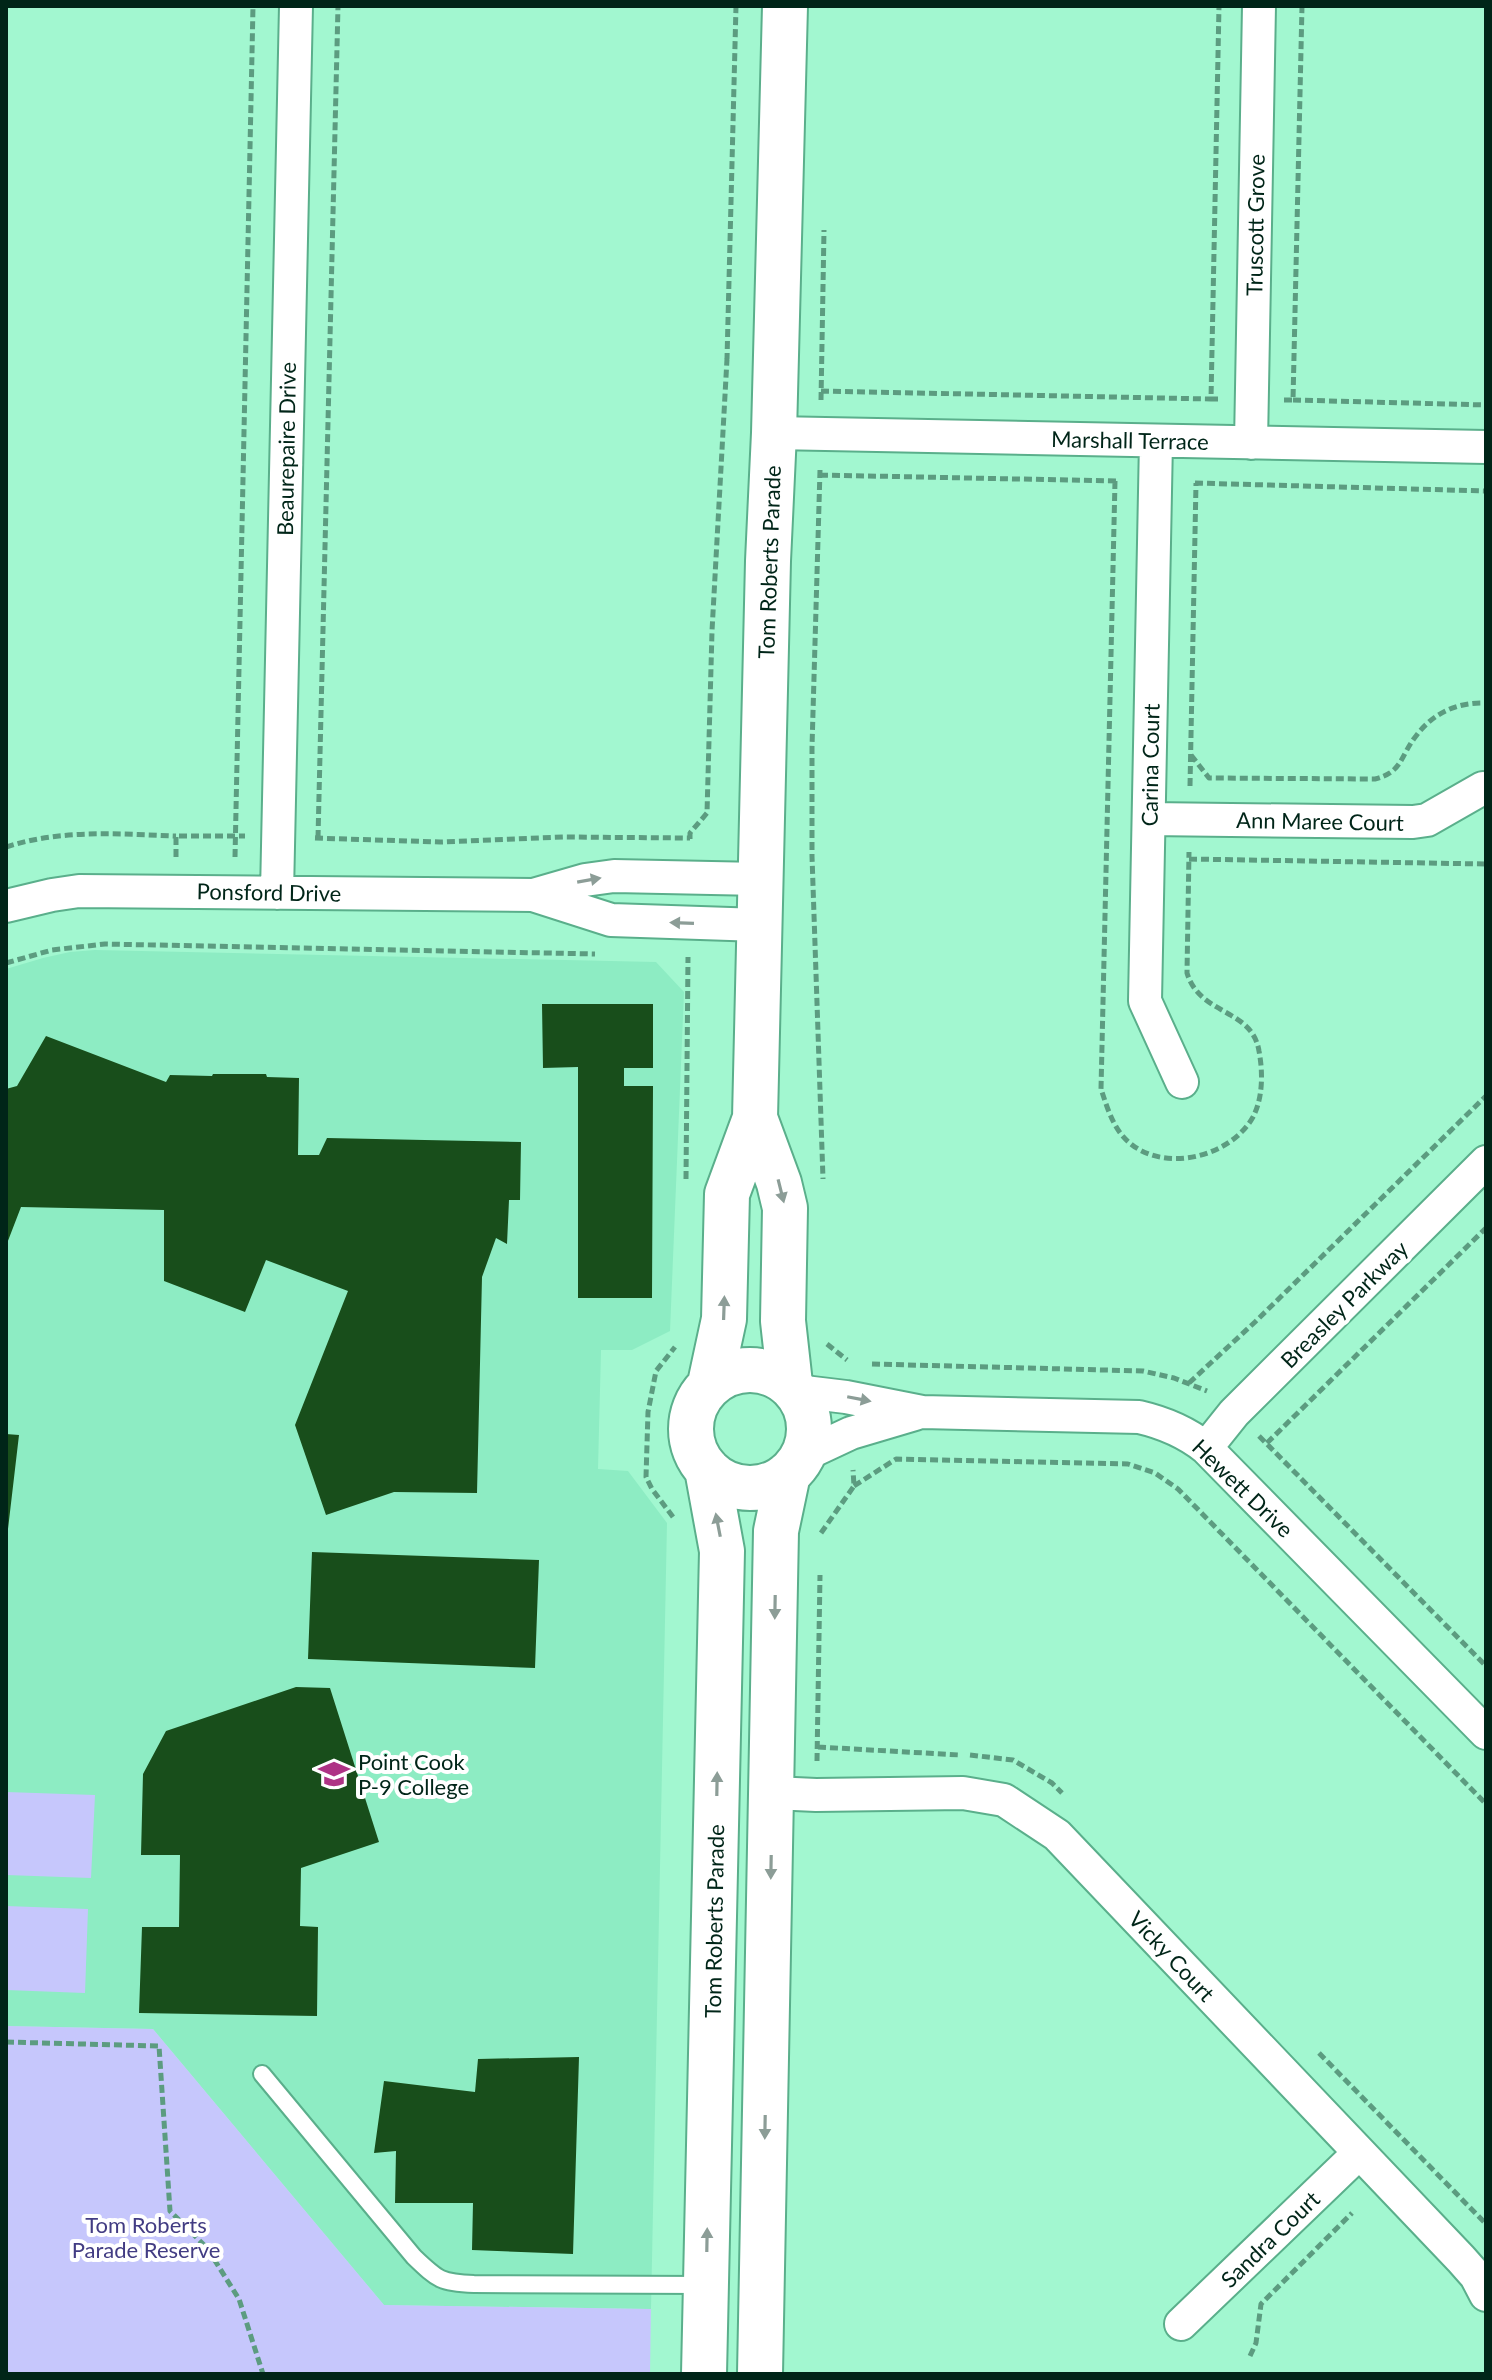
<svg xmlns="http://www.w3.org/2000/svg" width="1492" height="2380" viewBox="0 0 1492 2380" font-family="Lato,sans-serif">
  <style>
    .built { fill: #8decc3 }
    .green { fill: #c6c7fc }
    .building { fill: #184e1b }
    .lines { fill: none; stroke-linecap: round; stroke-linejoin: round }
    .lane-casing { stroke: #5aaf8b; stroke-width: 20 }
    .street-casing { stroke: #5aaf8b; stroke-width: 36 }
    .secondary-casing { stroke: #5aaf8b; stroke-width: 48 }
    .path { stroke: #5c9c80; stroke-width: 5; stroke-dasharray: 8 4; stroke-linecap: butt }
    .lane { stroke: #fff; stroke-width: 16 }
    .street { stroke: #fff; stroke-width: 32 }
    .secondary { stroke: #fff; stroke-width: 44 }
    .oneway { fill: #8c9d97 }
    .labels { text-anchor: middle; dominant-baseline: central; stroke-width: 8; stroke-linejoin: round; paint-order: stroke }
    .street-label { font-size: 22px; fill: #002518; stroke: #fff }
    .poi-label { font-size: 22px; fill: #002518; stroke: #fff; text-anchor: start }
    .park-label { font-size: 22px; fill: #423c83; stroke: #fff }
  </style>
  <rect width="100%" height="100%" fill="#a2f7d0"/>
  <path class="built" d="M95,950L656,962L684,992L670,1331L632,1350H601L598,1469L628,1471L667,1523L651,2309L384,2305L153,2029L6,2026V969L43,958L70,952Z"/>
  <path class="green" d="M6,1792L95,1795L91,1878L6,1875Z
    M6,1906L88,1909L85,1993L6,1990Z
    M6,2026L153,2029L384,2305L651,2309L650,2374H6Z"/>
  <path class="building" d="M542,1004H653V1068H624V1086H653L652,1298H578V1067L543,1068Z
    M46,1036L166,1082L170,1075L212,1076L213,1074H266L267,1077L299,1078L298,1155H319L327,1138L521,1142L520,1200H509L507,1244L496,1238L482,1277L477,1493L394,1492L326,1515L295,1425L348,1291L266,1260L245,1312L164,1281V1210L21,1207L6,1246V1089L17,1086Z
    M6,1434L19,1435L8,1529H6Z
    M312,1552L539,1560L535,1668L308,1659Z
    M296,1687L330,1688L379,1842L301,1868L300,1926L318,1927L317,2016L139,2013L142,1927H179L180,1855H141L143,1774L166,1731Z
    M579,2057L573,2254L472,2250L473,2203H395L396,2151L374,2153L384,2081L475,2092L478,2059Z"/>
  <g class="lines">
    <defs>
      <path id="lane" d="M262,2074L414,2257C438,2280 441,2283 474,2284L705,2285"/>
      <path id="street" d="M774,433L1486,447
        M1156,441L1145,1001L1182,1082
        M1251,443L1259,6
        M1149,819L1413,822L1427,820L1483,788
        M277,893L296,6
        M533,895L611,920L760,925
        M6,906L52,895L79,891L533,895L585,880L614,876L760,879
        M796,1391L846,1397L922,1412L1139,1417C1165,1423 1186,1432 1206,1448L1486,1733
        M1206,1448L1234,1413L1486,1162
        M804,1455L851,1433L915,1414
        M773,1793L816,1795L963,1793L1004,1800L1057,1835L1461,2259L1476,2276L1486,2295
        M1181,2324L1359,2153"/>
      <path id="secondary" d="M755,1118L779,1183L785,1208L783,1321L790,1384
        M691 1429a59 59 0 1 1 118 0a59 59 0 1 1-118 0Z
        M710,1384L724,1319L727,1194L755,1118L768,561L774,433L785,6
        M704,2374L722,1551L707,1469
        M760,2374L776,1531L788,1474"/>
    </defs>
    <use href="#lane" class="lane-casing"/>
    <use href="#street" class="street-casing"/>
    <use href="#secondary" class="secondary-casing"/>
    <path class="path" d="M729,359H727L736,6
      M821,391L1211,399
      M1218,399H1211L1219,6
      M821,400L824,230
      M1284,400H1293L1302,6
      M1293,400L1486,405
      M820,470L812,747V856L823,1179
      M820,475L1117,481
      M1115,481L1101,1089C1106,1104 1111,1121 1121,1134C1154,1176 1229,1160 1253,1117C1263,1098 1263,1072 1259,1051C1252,1008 1200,1016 1187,973L1189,852
      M1195,483L1486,491
      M1191,755L1209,778L1375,779C1403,772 1400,756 1416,736C1433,713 1457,702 1486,703
      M1190,786L1196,483
      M315,838L440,842L563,837L690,838
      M318,838L338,6
      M690,839V833L707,813L712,631L727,359
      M6,847C61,829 119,834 176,836
      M176,857V836H245
      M235,857L253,6
      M1189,859L1486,864
      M6,963L52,950L105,944L595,954
      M686,1179L688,957
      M827,1344L847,1360
      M872,1364L1143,1371L1174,1378L1207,1391
      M1189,1383L1255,1322L1486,1096
      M1259,1436L1486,1666
      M1267,1443L1486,1228
      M854,1486L896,1459L1128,1464L1155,1473L1178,1489L1486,1804
      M673,1517L652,1489L646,1477L648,1412L656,1371L675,1347
      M821,1533L854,1486L853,1470
      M818,1747L960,1755
      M970,1755L1013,1760L1052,1783L1062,1793
      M817,1761L820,1575
      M6,2042L159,2046L170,2211L207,2248L239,2299L263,2374
      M1319,2053L1486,2224
      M1250,2356L1256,2343L1261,2304L1352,2213"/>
    <use href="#lane" class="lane"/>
    <use href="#street" class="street"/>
    <use href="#secondary" class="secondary"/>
  </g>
  <defs><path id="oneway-solid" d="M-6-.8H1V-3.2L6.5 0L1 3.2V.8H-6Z" transform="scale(2)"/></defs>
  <g class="oneway">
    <use href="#oneway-solid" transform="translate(589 880) rotate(-10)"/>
    <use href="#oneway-solid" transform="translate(682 923) rotate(-178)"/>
    <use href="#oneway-solid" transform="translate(781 1191) rotate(76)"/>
    <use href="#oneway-solid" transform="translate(724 1308) rotate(-88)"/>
    <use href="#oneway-solid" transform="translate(859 1399) rotate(11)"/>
    <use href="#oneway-solid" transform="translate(718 1525) rotate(-101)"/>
    <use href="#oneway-solid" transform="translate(775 1607) rotate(91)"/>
    <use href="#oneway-solid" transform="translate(717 1784) rotate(-89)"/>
    <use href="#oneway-solid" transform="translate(771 1867) rotate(91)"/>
    <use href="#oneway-solid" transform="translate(765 2127) rotate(91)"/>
    <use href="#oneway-solid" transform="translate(707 2240) rotate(-89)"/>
  </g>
  <defs>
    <symbol id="school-bare" viewBox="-9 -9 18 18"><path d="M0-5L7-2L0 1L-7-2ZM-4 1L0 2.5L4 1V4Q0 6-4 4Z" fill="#ae3385" stroke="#fff" stroke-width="2.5" paint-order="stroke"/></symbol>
  </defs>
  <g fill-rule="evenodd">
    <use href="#school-bare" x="312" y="1752" width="44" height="44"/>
  </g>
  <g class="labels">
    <g class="street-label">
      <text transform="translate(1255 225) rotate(-89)">Truscott Grove</text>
      <text transform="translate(1130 440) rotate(1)">Marshall Terrace</text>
      <text transform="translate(286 449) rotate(-89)">Beaurepaire Drive</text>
      <text transform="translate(769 562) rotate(-88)">Tom Roberts Parade</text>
      <text transform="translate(1150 765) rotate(-89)">Carina Court</text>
      <text transform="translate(1320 821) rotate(1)">Ann Maree Court</text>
      <text transform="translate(269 892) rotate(1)">Ponsford Drive</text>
      <text transform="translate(1344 1304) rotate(-45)">Breasley Parkway</text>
      <text transform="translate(1243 1488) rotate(44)">Hewett Drive</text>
      <text transform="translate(714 1921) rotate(-89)">Tom Roberts Parade</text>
      <text transform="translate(1172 1956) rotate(47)">Vicky Court</text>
      <text transform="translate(1270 2239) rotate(-44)">Sandra Court</text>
    </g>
    <g class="poi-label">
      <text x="358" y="1761">Point Cook<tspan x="358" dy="25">P-9 College</tspan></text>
    </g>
    <g class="park-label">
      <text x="146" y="2224">Tom Roberts<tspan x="146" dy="25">Parade Reserve</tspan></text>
    </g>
  </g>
  <rect width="1492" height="2380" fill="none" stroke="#002518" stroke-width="16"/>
</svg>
